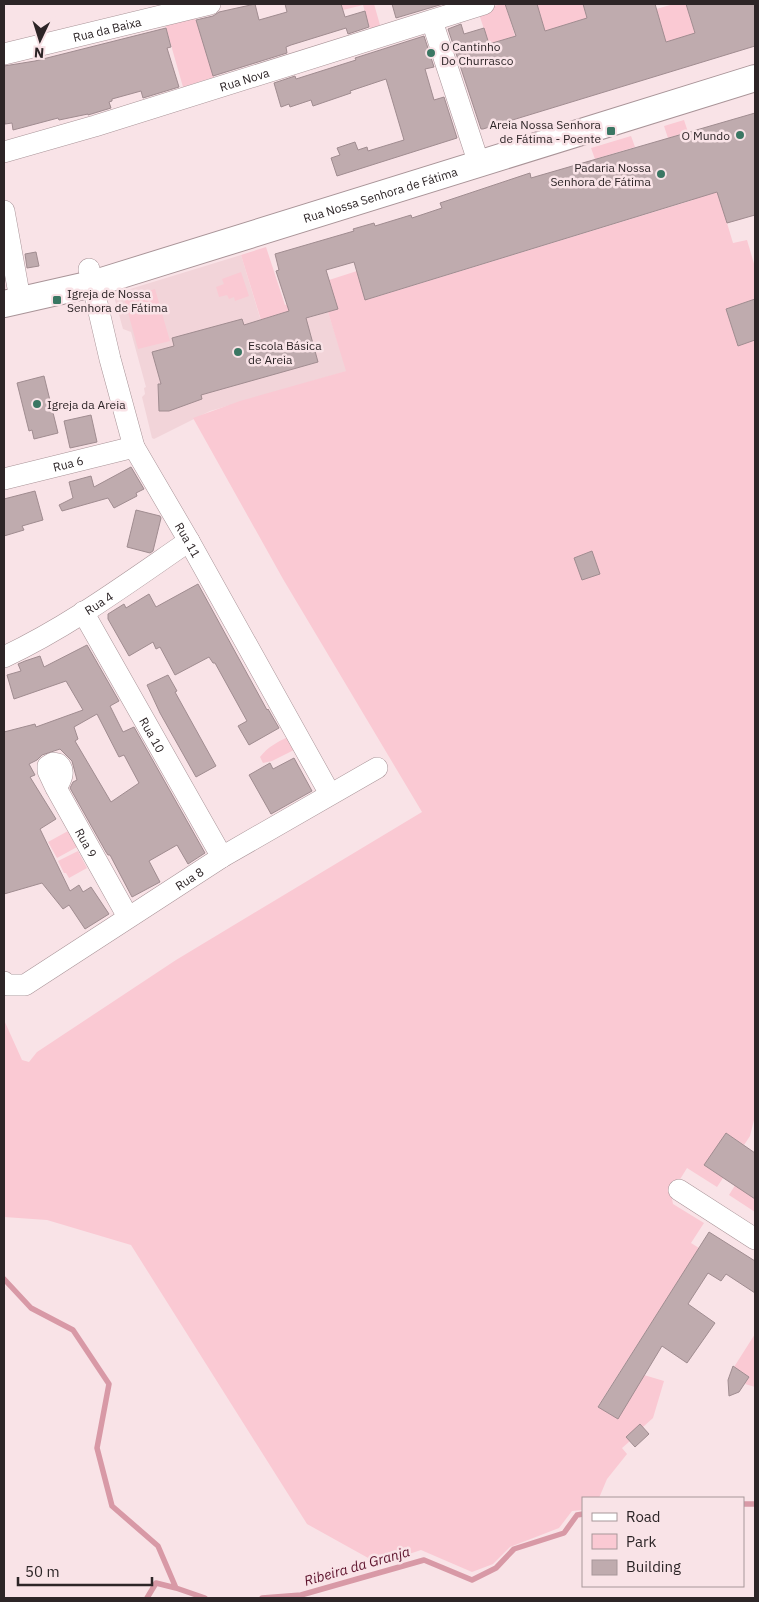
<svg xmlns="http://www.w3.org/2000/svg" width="759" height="1602" viewBox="0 0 759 1602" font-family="'IBM Plex Sans',sans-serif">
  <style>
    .built { fill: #f2d4d9 }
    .green { fill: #fac9d3 }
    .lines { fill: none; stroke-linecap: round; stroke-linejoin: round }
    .stream { stroke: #d899a6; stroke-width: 5.5 }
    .building { fill: #bfabae; stroke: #a08c90; fill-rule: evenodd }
    .minor-casing { stroke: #a99498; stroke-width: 22 }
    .tertiary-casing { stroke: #a99498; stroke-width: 28 }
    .minor { stroke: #fff; stroke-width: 21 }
    .tertiary { stroke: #fff; stroke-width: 26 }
    .poi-dot { fill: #3a7763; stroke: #f9e3e7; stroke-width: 2 }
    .labels { text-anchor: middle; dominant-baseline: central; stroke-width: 5; stroke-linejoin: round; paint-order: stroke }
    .street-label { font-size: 12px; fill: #2d2527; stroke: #f9e3e7 }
    .poi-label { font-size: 12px; fill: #2d2527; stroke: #f9e3e7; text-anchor: start }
    .water-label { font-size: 14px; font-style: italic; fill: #5c112b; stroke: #f9e3e7 }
  </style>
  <rect width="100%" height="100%" fill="#f9e3e7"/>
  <path class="built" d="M241,255L264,331L328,312L347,371L210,411L154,439L152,438L142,397L145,394L144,388L146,387L131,332L123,329L115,300V296L117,293Z"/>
  <path class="green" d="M341,4H374L380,25L370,29L363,5L343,10Z
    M501,4H505L515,36L489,44L478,11Z
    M537,4H583L587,18L545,31Z
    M674,4H686L696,36L666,42L656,9Z
    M195,17L214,77L183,87L165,24Z
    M684,120L688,132L668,138L664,126Z
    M631,136L635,147L595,159L591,148Z
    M696,160L707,195L733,187L743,219L727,223L733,243L747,240L755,267V299L726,309L738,346L755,340V1116L750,1136L744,1145L726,1133L705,1165L723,1178L717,1187L687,1168L671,1194L673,1204L704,1223L691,1243L699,1248L598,1406L618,1418L644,1375L664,1381L653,1418L643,1427L640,1425L630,1441L622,1448L627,1454L607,1479L599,1498H583V1510L572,1511L559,1528L510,1547L493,1564L472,1572L421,1550L379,1564L307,1524L131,1245L47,1220L4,1217V1020L22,1060L29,1062L37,1052L176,960L422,812L283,579L193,418L240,401L346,371L328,312L329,280L357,271L366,300L693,200Z
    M266,247L285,305L296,303L293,310L261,320L241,255Z
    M241,272L249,296L235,301L234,297L229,299L227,295L219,297L216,287L224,284L222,279Z
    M155,289L170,341L138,349L124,298Z
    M288,737L294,750L272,761L263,763L260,757C268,747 277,742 288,737Z
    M68,831L77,847L57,858L48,842Z
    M78,851L87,868L69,878L66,873H64L58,861Z
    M755,1153V1175L745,1191L755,1199V1212L729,1195Z
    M755,1334V1387L745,1384L749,1377L734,1367Z"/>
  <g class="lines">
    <path class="stream" d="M4,1279L31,1308L73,1330L109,1384L97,1448L112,1506L158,1546L176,1588L205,1598
      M743,1504H755
      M147,1598L156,1583L176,1588
      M262,1598L301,1595L424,1560L472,1580L496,1568L514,1549L564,1533L577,1515L583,1514"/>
  </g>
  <path class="building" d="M255,4L259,20L287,12L285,4H341L345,17L365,11L369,27L348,34L346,28L291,45L286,47L287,53L213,76L196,20L213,16L219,12Z
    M392,4H443L396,18Z
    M505,4H537L545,31L587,18L583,4H655L666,42L695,33L686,4H755V46L483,129H481L448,29L461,24L464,34L484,28L489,44L516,36Z
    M166,28L171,47L167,48L179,87L143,98L141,91L112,99V101L109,102L111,108L88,115V114L59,120L58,118L13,130L12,123L5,124L4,115V66L35,61Z
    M424,36L434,67L425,69L434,100L444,97L457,138L337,176L331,158L340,155L337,148L355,142L358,150L367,147L368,151L404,140L386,79L350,91L351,93L313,106L311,100L290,107L289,104L281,107L274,83L295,76L296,79L356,60L355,58Z
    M755,113V215L727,223L717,192L365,300L354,262L326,270L338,309L306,318L318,362L201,395L202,399L169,411H159L158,384H161L152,352L174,346L172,338L242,319L244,325L289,311L276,271L279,270L275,254L354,231L353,229L374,223L375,226L411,215L412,218L442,208L440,203L530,173L531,178Z
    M36,252L39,266L27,268L25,254Z
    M755,299V340L738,346L726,309Z
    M44,376L58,433L34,439L32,430L29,431L17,383Z
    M91,415L97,442L70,448L64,421Z
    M131,467L144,489L136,493L137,496L114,508L108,498L62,511L59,505L73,498L69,482L91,476L94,487Z
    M35,491L43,520L22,526L24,530L4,536V499Z
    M136,510L160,516L161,518L153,551L150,553L127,547Z
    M592,551L600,574L582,580L574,558Z
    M198,584L267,710L268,709L279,728L249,745L238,726L247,721L215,663H213L209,657L175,675L160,647L156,649L153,642L129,656L108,619V614L124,604L126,608L149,594L156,607Z
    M87,645L119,701L110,706L123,732L134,727L205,853L188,864L177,845L149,861L160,882L132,897L110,855H108L106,852L70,788L73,782L77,780L72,761L60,749L42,755L37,760L29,764L35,775L30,777L56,819L40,829L70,891L79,885L83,892L91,887L109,914L85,929L69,905L63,909L42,883L4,894V732L35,724L36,727L83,710L66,681L14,699L7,675L21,671L18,664L25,661L40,656L44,667ZM97,714L119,757L124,755L139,783L111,802L75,741L78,739L74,727Z
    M168,675L177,691L175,692L216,766L196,777L160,713L147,685Z
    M294,758L312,791L271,814L249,775L270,763L273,769Z
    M726,1133L755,1153V1199L704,1165Z
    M709,1232L755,1261V1293L726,1274L721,1281L708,1273L688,1304L715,1323L687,1363L662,1346L618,1419L598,1407Z
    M733,1366L749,1377L739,1392L729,1396L728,1380Z
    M640,1424L649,1434L635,1447L626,1437Z"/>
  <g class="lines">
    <defs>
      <g id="minor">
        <path d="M432,21L479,164"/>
        <path id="s1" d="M4,54L210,4"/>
        <path id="s2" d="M4,152L95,126L484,4"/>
        <path d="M4,211L20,299"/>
        <path id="s3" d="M89,269L110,359L134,447L189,541L330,794"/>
        <path id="s4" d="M4,479L134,447"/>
        <path id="s5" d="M83,612L222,857"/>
        <path id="s6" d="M4,657C70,626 129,582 189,541"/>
        <path id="s7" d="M56,788C61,780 66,771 58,764L53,763L48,766V771L56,788L128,917"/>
        <path id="s8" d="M4,982L7,985H25L222,857L377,768"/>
        <path d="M679,1190L755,1239"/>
      </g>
      <g id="tertiary">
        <path id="s9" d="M4,304L92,284L755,78"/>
      </g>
    </defs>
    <use href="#minor" class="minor-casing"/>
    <use href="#tertiary" class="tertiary-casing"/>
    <use href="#minor" class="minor"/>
    <use href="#tertiary" class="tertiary"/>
  </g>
  <g class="poi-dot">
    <circle cx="431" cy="53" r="5"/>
    <rect x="606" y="126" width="10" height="10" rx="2.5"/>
    <circle cx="740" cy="135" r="5"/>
    <circle cx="661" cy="174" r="5"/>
    <rect x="52" y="295" width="10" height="10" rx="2.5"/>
    <circle cx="238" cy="352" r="5"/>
    <circle cx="37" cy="404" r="5"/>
  </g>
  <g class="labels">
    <g class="street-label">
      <text stroke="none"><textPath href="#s1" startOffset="106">Rua da Baixa</textPath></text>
      <text stroke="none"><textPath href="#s2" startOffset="251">Rua Nova</textPath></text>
      <text stroke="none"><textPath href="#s9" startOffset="392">Rua Nossa Senhora de Fátima</textPath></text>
      <text stroke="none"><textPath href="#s4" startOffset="66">Rua 6</textPath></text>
      <text stroke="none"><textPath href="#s3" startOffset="291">Rua 11</textPath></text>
      <text stroke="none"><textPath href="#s6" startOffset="109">Rua 4</textPath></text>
      <text stroke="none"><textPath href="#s5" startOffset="141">Rua 10</textPath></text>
      <text stroke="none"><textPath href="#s7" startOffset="124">Rua 9</textPath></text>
      <text stroke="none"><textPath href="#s8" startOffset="218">Rua 8</textPath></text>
    </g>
    <g class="poi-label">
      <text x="441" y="46">O Cantinho<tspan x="441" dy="14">Do Churrasco</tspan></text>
      <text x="601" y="124" text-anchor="end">Areia Nossa Senhora<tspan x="601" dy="14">de Fátima - Poente</tspan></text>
      <text x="730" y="135" text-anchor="end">O Mundo</text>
      <text x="651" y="167" text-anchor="end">Padaria Nossa<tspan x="651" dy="14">Senhora de Fátima</tspan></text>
      <text x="67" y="293">Igreja de Nossa<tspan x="67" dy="14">Senhora de Fátima</tspan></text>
      <text x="248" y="345">Escola Básica<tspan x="248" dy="14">de Areia</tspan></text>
      <text x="47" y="404">Igreja da Areia</text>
    </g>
    <g class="water-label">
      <text transform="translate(357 1566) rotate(-16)">Ribeira da Granja</text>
    </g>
  </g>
  <rect width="759" height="1602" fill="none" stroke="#2d2527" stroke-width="10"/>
  <rect x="582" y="1497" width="162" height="90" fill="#f9e3e7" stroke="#a7979a"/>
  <rect x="592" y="1513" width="25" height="8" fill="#ffffff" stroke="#a7979a"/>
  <text x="626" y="1522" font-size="15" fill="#2d2527">Road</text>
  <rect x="592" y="1534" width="25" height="15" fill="#fac9d3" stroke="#a7979a"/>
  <text x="626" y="1547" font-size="15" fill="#2d2527">Park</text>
  <rect x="592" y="1560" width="25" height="15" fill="#bfabae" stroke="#a7979a"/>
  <text x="626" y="1572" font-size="15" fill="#2d2527">Building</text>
  <g transform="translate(40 40) rotate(184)" stroke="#f9e3e7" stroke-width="4" paint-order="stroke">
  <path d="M0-4L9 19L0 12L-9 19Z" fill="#2d2527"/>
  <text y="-8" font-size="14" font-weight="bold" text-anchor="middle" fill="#2d2527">N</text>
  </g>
  <path d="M18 1577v8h134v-8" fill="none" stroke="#2d2527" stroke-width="2.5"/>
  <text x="25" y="1577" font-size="15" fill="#2d2527" stroke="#f9e3e7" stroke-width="4" paint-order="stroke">50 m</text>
</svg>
